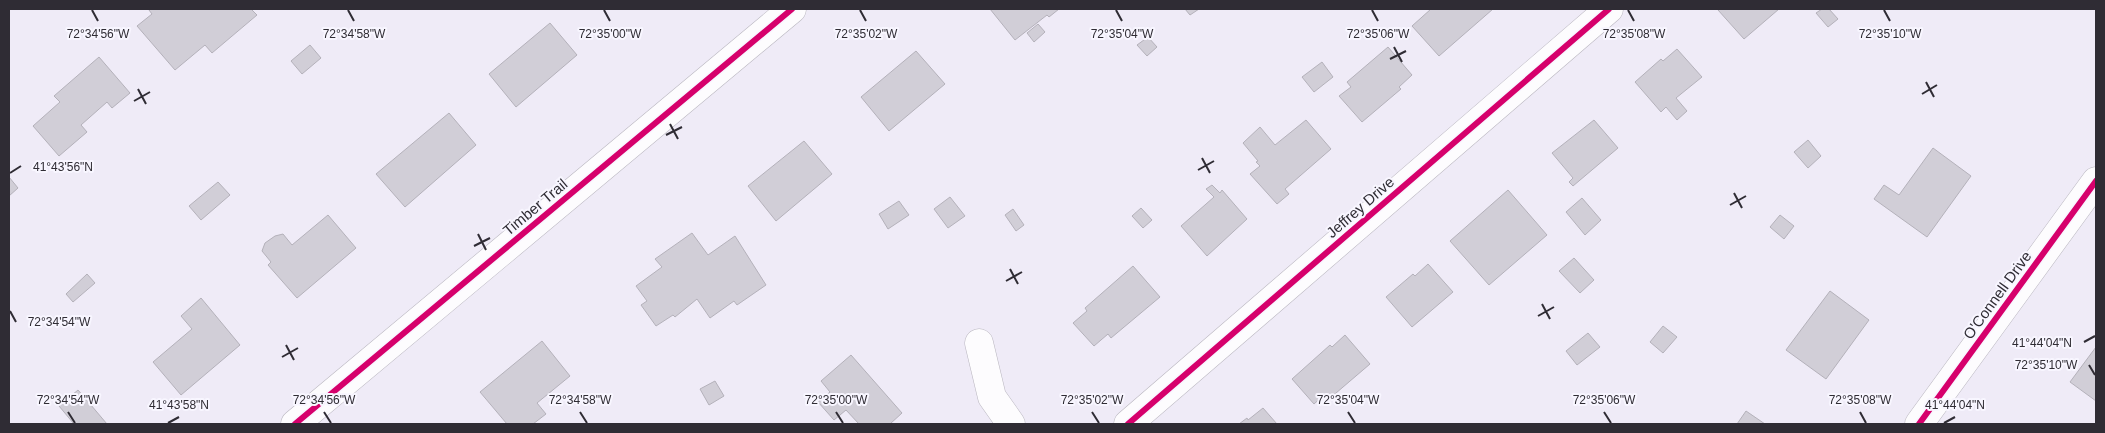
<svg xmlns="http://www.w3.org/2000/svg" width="2105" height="433" viewBox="0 0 2105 433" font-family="Arial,sans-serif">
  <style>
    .building { fill: #d1ced7; stroke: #b4b1ba }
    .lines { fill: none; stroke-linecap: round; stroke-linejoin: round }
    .minor-casing { stroke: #b9b6bf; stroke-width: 29 }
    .minor { stroke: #fdfcfe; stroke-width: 28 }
    .cycleway-casing { stroke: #f8f6ff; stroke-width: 9 }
    .cycleway { stroke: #d6006c; stroke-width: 6 }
    .ticks { fill: none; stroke: #2f2c34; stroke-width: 2 }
    .labels { text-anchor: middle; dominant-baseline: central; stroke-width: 4; stroke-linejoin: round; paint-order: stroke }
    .street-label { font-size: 15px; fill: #2f2c34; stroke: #f8f6ff }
    .ticks-label { font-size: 12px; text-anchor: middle; fill: #2f2c34; stroke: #f8f6ff; stroke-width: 4; stroke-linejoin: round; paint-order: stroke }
  </style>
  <rect width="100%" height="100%" fill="#efebf7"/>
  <path class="building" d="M151,9H251L257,15L212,53L205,45L175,70L137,26L152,14L149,10Z
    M990,9H1059L1049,17L1047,15L1015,40Z
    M1185,9H1199L1190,15Z
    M1431,9H1493L1439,56L1412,26Z
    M1720,9H1779L1744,39L1718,10Z
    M1822,9H1829L1838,19L1828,27L1816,13Z
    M550,23L577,55L516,107L489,74Z
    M1038,24L1045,32L1034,42L1027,33Z
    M1148,37L1157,47L1147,56L1137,45Z
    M310,45L321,58L302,74L291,61Z
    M1388,47L1412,75L1399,87L1401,89L1362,122L1339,96L1351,87L1347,82Z
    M1677,49L1702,77L1676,98L1687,111L1677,120L1666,107L1661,112L1635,82L1661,59L1663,61Z
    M916,51L945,84L889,131L861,97Z
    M99,57L130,93L112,108L107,102L81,125L87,132L59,156L33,126L60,102L54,96Z
    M1322,62L1333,77L1314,92L1302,77Z
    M449,113L476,145L405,207L376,174Z
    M1306,120L1331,149L1285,189L1289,194L1277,204L1250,174L1260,166L1256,162L1258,161L1243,143L1260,127L1275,145Z
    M1594,120L1618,148L1573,186L1569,182L1573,178L1552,153Z
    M1808,140L1821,156L1808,168L1794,152Z
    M804,141L832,174L776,221L748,186Z
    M1933,148L1971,176L1927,237L1874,199L1884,185L1899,195Z
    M9,177L18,188L9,196Z
    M218,182L230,195L201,220L189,206Z
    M1212,185L1220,193L1222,190L1247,219L1207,256L1181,226L1214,197L1206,189Z
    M1508,190L1547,235L1489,285L1450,241Z
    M950,197L965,216L948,228L934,209Z
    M1582,198L1601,220L1585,235L1566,212Z
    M899,201L909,215L888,229L879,214Z
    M1141,208L1152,220L1143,228L1132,216Z
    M1013,209L1024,225L1016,231L1005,215Z
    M328,215L356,248L297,298L268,265L271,262L262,251L265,243L275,236L283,234L292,245Z
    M1780,215L1794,226L1784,239L1770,227Z
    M692,233L708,255L735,236L766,285L737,305L734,301L710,318L697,299L675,317L673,315L656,326L641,305L647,301L636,286L662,267L655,259Z
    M1574,258L1594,280L1580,293L1559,271Z
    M1428,264L1453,292L1412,327L1386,297L1413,274L1415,276Z
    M1133,266L1160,297L1111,338L1108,334L1094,346L1073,323L1087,311L1085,308Z
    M87,274L95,283L73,302L66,294Z
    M1830,291L1869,320L1826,379L1786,350Z
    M201,298L240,345L181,395L153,362L192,329L181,316Z
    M1663,326L1677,337L1663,353L1650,342Z
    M1588,333L1600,347L1577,365L1566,351Z
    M1345,335L1370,364L1329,399L1325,394L1314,404L1292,379L1330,345L1332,347Z
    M542,341L570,376L537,403L546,414L533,424H507L480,392Z
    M2096,347V401L2070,382Z
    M851,355L902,413L890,424H859L846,410L834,420L818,402L830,392L821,381Z
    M715,381L724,396L709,405L700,389Z
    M78,390L85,398L107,424H74L59,406Z
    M1263,408L1277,424H1239L1247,418L1248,420Z
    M1746,411L1765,424H1737Z"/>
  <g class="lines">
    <defs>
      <path id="minor" d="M979,343L992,397L1011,424
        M295,424L792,9
        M1128,424L1609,9
        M1919,424L2096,181"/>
    </defs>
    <use href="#minor" class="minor-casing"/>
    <use href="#minor" class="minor"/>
    <defs>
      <path id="cycleway" d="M295,424L792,9
        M1128,424L1609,9
        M1919,424L2096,181"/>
    </defs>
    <use href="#cycleway" class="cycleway-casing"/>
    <use href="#cycleway" class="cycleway"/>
  </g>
  <path class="ticks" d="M92,10L98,21M348,10L354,21M604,10L610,21M860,10L866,21M1116,10L1122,21M1372,10L1378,21M1628,10L1634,21M1884,10L1890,21M1394,47L1402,62M1390,59L1406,51M1926,82L1934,97M138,89L146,104M1922,94L1937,85M134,101L150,92M670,124L678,139M666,135L682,127M1202,158L1210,173M1198,170L1214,161M10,173L21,166M1734,193L1742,208M1730,205L1746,196M478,234L486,250M474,246L490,238M1010,269L1018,284M1006,281L1022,272M1542,304L1550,319M10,311L16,322M1538,316L1554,307M2084,342L2095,336M286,345L294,360M282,357L298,348M2089,365L2095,375M68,412L75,423M324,412L331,423M580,412L587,423M836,412L843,423M1092,412L1099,423M1348,412L1355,423M1604,412L1611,423M1860,412L1866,423M168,423L179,417M1944,423L1955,417"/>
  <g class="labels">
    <g class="street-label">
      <text transform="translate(535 207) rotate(-40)">Timber Trail</text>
      <text transform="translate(1360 207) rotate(-41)">Jeffrey Drive</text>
      <text transform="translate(1997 295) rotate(-54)">O'Connell Drive</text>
    </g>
  </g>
  <g class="ticks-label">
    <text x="1890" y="38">72°35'10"W</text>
    <text x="98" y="38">72°34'56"W</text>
    <text x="354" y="38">72°34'58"W</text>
    <text x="610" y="38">72°35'00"W</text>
    <text x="866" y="38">72°35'02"W</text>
    <text x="1122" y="38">72°35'04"W</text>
    <text x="1378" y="38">72°35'06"W</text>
    <text x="1634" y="38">72°35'08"W</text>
    <text x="63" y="171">41°43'56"N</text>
    <text x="59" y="326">72°34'54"W</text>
    <text x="2042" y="347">41°44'04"N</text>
    <text x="2046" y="369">72°35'10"W</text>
    <text x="68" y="404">72°34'54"W</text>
    <text x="324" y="404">72°34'56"W</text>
    <text x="580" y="404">72°34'58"W</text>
    <text x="836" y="404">72°35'00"W</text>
    <text x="1092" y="404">72°35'02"W</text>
    <text x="1348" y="404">72°35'04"W</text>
    <text x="1604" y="404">72°35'06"W</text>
    <text x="1860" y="404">72°35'08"W</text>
    <text x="179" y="409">41°43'58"N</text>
    <text x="1955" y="409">41°44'04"N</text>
  </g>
  <rect width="2105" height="433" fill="none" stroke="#2f2c34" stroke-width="20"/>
</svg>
